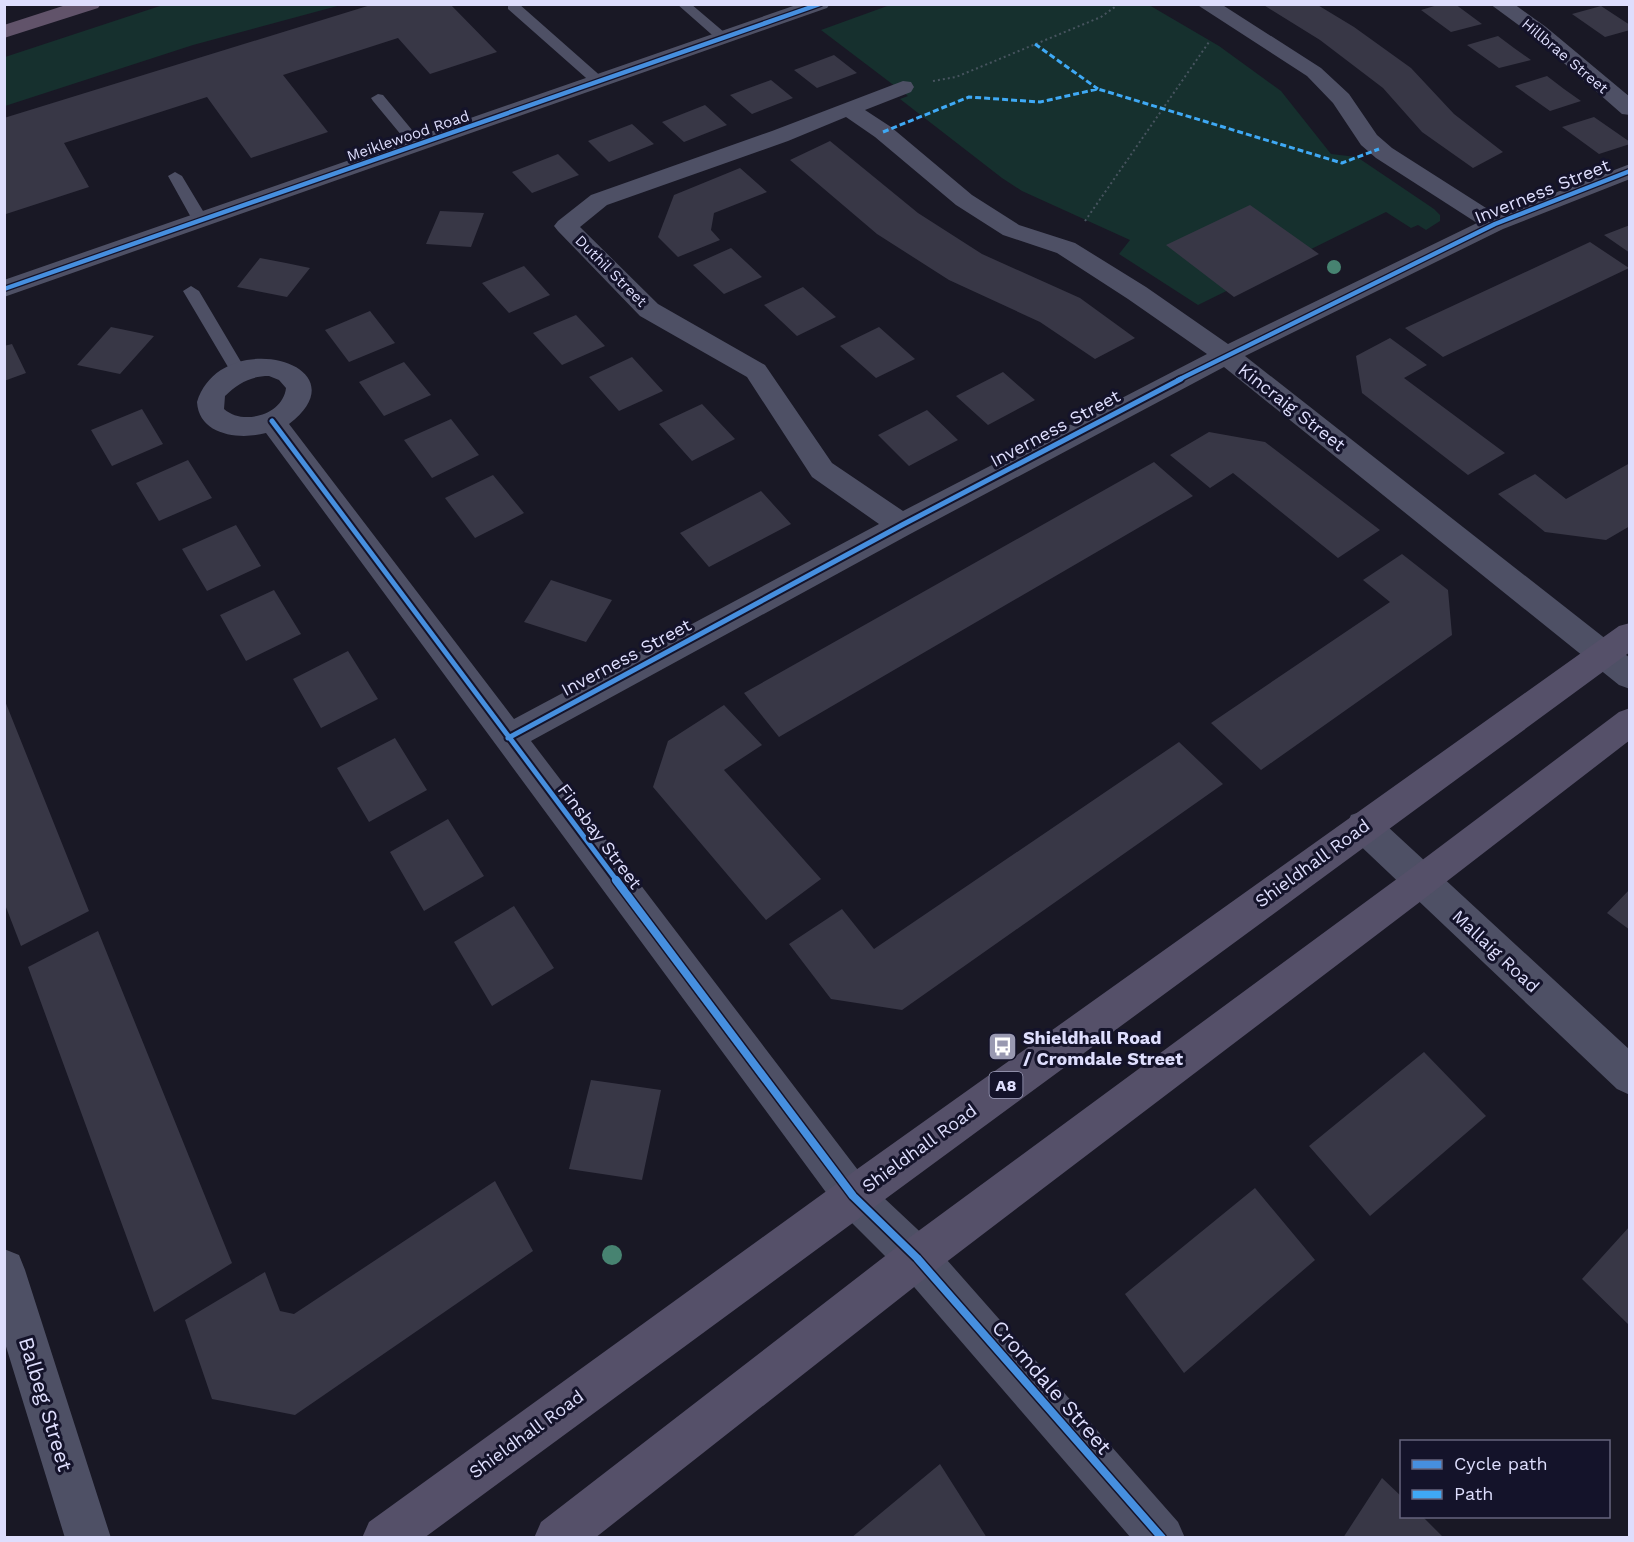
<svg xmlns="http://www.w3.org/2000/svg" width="1634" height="1542" viewBox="0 0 1634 1542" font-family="'Work Sans',sans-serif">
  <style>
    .green { fill: #16302e }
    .building { fill: #383746 }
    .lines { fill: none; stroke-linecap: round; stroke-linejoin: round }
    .path { stroke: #47545f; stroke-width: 2; stroke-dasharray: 2 3; stroke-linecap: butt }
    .lane { fill: #4e5065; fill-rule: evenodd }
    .street { fill: #4e5065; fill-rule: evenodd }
    .primary { fill: #555069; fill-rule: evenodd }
    .highway { fill: #61536a; fill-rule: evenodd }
    .quiet { stroke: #3fa9f5; stroke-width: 3; stroke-dasharray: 6 3; stroke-linecap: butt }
    .cycleway-far2-casing { stroke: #14132a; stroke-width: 7 }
    .cycleway-far1-casing { stroke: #14132a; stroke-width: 9 }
    .cycleway-casing { stroke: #14132a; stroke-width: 11 }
    .cycleway-far2 { stroke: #468fdf; stroke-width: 4.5 }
    .cycleway-far1 { stroke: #468fdf; stroke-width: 5 }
    .cycleway { stroke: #468fdf; stroke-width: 8 }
    .tree { fill: #478371 }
    .labels { text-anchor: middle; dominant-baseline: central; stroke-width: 6; stroke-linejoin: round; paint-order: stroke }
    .far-street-label { font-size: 15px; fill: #dedefd; stroke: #14132a }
    .shield { fill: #14132a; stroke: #a1a1be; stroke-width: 1.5 }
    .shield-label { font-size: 16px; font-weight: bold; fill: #dedefd }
    .street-label { font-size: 18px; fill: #dedefd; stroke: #14132a }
    .poi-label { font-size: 18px; font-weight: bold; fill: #dedefd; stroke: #14132a; text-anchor: start }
    .near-street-label { font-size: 21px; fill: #dedefd; stroke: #14132a }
  </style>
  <rect width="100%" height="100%" fill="#191825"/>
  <path class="green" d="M166,4L341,5L193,45L5,106V57Z
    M890,5H1149L1219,46L1281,91L1331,154L1357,157L1434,209L1440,215V221L1426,230L1418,225L1411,228L1386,212L1198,305L1119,254L1130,240L1022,191L1002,178L900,99L908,96L821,30Z"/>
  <path class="building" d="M374,4H450L497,52L430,74L398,38L283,75L328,132L251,158L207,97L64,143L89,187L6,214L4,118Z
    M1262,4H1316L1354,27L1411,68L1454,114L1503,152L1473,168L1422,132L1383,88L1320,40Z
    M1441,4H1455L1482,24L1451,32L1421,10Z
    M1601,6L1630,25V30L1605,37L1572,14Z
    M1498,36L1514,48L1531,60L1499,68L1467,45Z
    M834,55L857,73L817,88L794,70Z
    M1547,76L1564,89L1581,101L1550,111L1515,86Z
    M771,80L793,98L752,114L730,95Z
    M705,105L727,125L684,142L662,122Z
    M1594,117L1630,142V144L1599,154L1562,127Z
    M632,124L654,144L609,162L588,141Z
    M830,141L918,213L982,254L1080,298L1135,338L1095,359L1040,322L949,280L877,234L790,160Z
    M558,154L579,175L532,193L512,172Z
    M740,168L767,192L714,213L711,230L720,240L678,257L658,237L674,195Z
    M1250,205L1319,254L1234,297L1166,245Z
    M440,211L484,213L471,247L426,244Z
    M1630,225V253L1604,235Z
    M1590,242L1629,268L1443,357L1405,328Z
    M731,248L762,277L724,294L693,265Z
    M260,258L286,263L310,268L287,297L237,287Z
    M524,266L550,295L509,313L482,283Z
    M803,287L836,317L797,336L764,305Z
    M370,311L395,343L349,362L325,330Z
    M576,315L605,346L562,365L533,333Z
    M111,327L154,336L120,374L77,365Z
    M879,327L915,359L876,378L840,346Z
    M1390,338L1427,365L1404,378L1505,453L1468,475L1362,393L1356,356Z
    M12,344L26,373L4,381V346Z
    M632,357L663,391L619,411L589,377Z
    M404,362L431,395L384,416L359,382Z
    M1003,372L1035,400L988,425L956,396Z
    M702,404L735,439L692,461L659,424Z
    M142,409L163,444L112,466L91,430Z
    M927,410L958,440L909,466L878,435Z
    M451,419L479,455L432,478L404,440Z
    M1209,432L1265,442L1380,530L1338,558L1233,473L1210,488L1170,455Z
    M188,460L212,498L159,521L136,483Z
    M1154,462L1193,496L779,737L744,693Z
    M1630,463V526L1606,540L1545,532L1498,494L1535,474L1566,499Z
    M493,475L524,513L475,538L445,498Z
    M761,491L791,524L709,567L680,533Z
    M236,525L261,566L207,591L182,549Z
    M1402,554L1448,590L1452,635L1261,770L1211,723L1390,602L1363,580Z
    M551,580L612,600L586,642L524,622Z
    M274,590L301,634L246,661L220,615Z
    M348,651L378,699L321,728L293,679Z
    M5,701L89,911L21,946L4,902Z
    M724,705L762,745L724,770L821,879L766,920L653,787L668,741Z
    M395,738L427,790L369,822L337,768Z
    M1179,742L1223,784L902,1010L831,999L789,944L842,909L874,949Z
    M448,819L484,876L424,911L390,852Z
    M1630,889V930L1607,913Z
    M514,906L554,968L492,1006L454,942Z
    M98,931L232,1263L154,1312L28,967Z
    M1424,1052L1486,1116L1370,1216L1309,1146Z
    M591,1080L661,1090L642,1180L569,1169Z
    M495,1181L533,1251L295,1415L212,1399L185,1320L265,1272L280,1311L294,1314Z
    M1255,1188L1315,1260L1184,1373L1125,1294Z
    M1630,1226V1326L1582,1279Z
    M940,1464L987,1538H851Z
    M1382,1478L1402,1497V1516H1422L1444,1538H1343Z"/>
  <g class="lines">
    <path class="path" d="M933,81L956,77L1101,17L1119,4
      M1085,221L1209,42"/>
    <path class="lane" d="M508,4H519L604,79L606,82L604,85H594L508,9Z
      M677,4H691L731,38L729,41H719Z
      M378,94L383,95L422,142L424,145L422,148H412L373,101L371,98Z
      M175,172L182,176L209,221L206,224L201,226L193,221L168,176Z
      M191,286L199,291L247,372L245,376H233L231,372L183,291Z"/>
    <path class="street" d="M799,4H830L827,8L4,297V280Z
      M1196,4H1221L1321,68L1349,94L1377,135L1392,148L1497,215L1630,164V179L1503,229L1245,356L1630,658V689L1619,685L1224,367L912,533L531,741L867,1182L932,1243L1178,1522L1185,1538H1131L902,1273L839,1210L266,433C241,440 199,436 197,402C221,324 367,364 289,424L514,719L879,524L812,477L747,377L640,316L558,231L554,226L558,221L591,195L772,131L903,81L911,82L914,87L911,92L865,110L891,127L972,195L1019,225L1075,243L1146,287L1228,344L1477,223L1376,158L1361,145L1333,103L1307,76ZM846,117L875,137L956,205L1003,235L1057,253L1128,299L1207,354L903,511L832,463L765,365L658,304L580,227L607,205L788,141ZM269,376L279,380L286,388C283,415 243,426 224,409L225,396C238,383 251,376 269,376Z
      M1490,4H1514L1546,27L1630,97V115L1622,114L1532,35Z
      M1363,811L1375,815L1630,1050V1095L1617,1089L1351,837L1346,826L1351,815Z
      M4,1249L19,1255L25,1270L111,1538H65L4,1340Z"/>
    <path class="primary" d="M1630,623V652L424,1538H362L369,1522L839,1182L1619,626Z
      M1630,708V740L1433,892L932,1273L595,1538H534L541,1522L902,1243L1409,870L1619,712Z"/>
    <path class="highway" d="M69,4H101L98,8L4,38V25Z"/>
    <path class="quiet" d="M1035,44L1098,89
      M883,132L969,97L1040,102L1098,89L1342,163L1379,149"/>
    <defs>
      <path id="cycleway-far2" d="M4,289L820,4
        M1178,380L1495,224L1630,171"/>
      <path id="cycleway-far1" d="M272,421L617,881
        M508,738L902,525L1181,379"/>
      <path id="cycleway" d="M616,880L853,1196L917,1258L1162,1538"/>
    </defs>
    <use href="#cycleway-far2" class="cycleway-far2-casing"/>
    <use href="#cycleway-far1" class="cycleway-far1-casing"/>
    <use href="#cycleway" class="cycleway-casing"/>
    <use href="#cycleway-far2" class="cycleway-far2"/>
    <use href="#cycleway-far1" class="cycleway-far1"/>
    <use href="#cycleway" class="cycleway"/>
  </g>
  <g class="tree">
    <circle cx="1334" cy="267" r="7"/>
    <circle cx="612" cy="1255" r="10"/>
  </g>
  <defs>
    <symbol id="bus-square" viewBox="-11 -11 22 22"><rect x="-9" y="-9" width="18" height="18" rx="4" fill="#9999b1" stroke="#14132a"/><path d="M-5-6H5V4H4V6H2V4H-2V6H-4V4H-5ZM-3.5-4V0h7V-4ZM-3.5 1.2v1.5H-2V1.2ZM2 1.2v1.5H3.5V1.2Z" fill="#fff"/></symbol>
  </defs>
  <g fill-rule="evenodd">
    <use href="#bus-square" x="986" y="1030" width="33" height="33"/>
  </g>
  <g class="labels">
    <g class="far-street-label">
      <text transform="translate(1565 56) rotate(40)">Hillbrae Street</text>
      <text transform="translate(408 136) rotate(-19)">Meiklewood Road</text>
      <text transform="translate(611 271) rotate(45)">Duthil Street</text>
    </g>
    <rect class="shield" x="989.5" y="1072" width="33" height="26" rx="4.5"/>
    <g class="shield-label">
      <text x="1006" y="1085">A8</text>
    </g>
    <g class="street-label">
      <text transform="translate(1542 191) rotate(-22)">Inverness Street</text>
      <text transform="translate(1292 407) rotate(38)">Kincraig Street</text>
      <text transform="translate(1055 428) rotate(-28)">Inverness Street</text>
      <text transform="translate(626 657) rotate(-28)">Inverness Street</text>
      <text transform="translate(600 836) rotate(53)">Finsbay Street</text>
      <text transform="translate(1312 863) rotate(-36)">Shieldhall Road</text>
      <text transform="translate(1496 951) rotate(43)">Mallaig Road</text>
      <text transform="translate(919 1148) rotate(-36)">Shieldhall Road</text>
      <text transform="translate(526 1434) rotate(-36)">Shieldhall Road</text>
    </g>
    <g class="poi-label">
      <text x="1023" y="1037">Shieldhall Road<tspan x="1023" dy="21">/ Cromdale Street</tspan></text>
    </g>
    <g class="near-street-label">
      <text transform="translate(1052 1387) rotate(49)">Cromdale Street</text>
      <text transform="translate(46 1404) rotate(73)">Balbeg Street</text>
    </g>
  </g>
  <rect width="1634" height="1542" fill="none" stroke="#dedefd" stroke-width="12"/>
  <rect x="1400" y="1440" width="210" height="78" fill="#14132a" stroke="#65647e" stroke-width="1.5"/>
  <rect x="1412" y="1460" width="30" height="9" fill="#468fdf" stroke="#65647e" stroke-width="1.5"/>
  <text x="1454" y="1470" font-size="18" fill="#dedefd">Cycle path</text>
  <rect x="1412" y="1490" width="30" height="9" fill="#3fa9f5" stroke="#65647e" stroke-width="1.5"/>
  <text x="1454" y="1500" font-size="18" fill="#dedefd">Path</text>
</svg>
